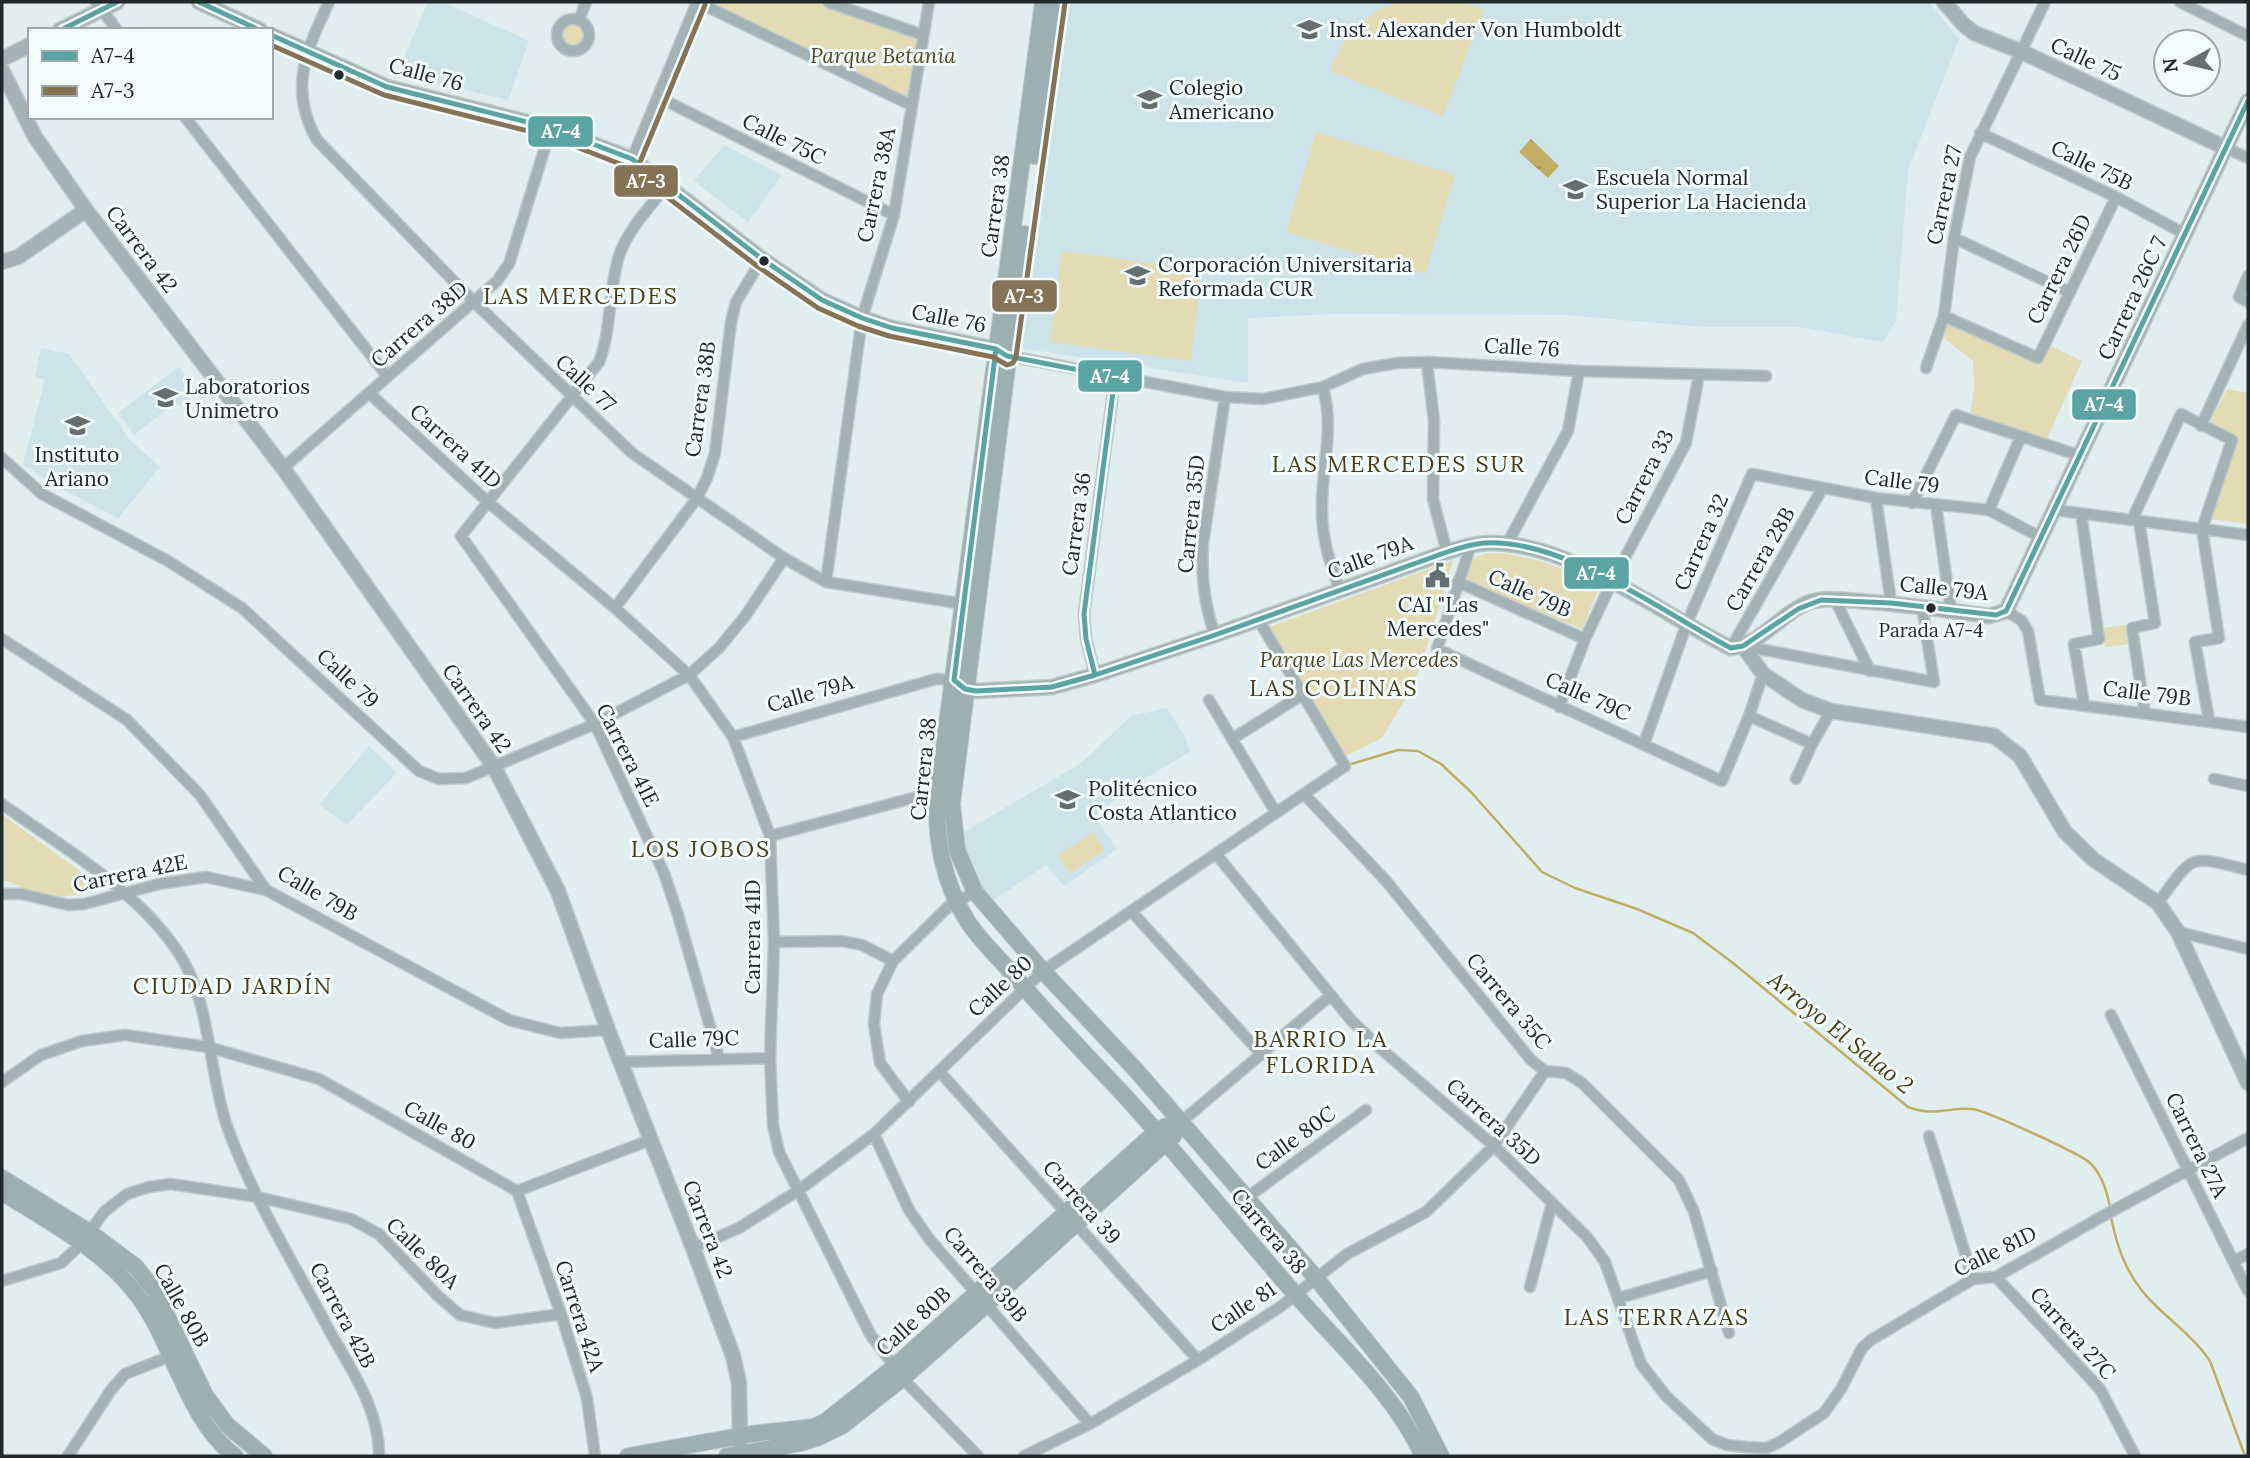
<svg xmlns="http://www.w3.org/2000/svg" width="2250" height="1458" viewBox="0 0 2250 1458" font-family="Lora,serif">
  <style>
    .built { fill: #cce4e9 }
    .green { fill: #e2dbb4 }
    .water { fill: url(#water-ripples) }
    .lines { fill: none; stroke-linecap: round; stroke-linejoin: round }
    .stream { stroke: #c1ae63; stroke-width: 2.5 }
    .minor-casing { stroke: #bfcacb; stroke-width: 13 }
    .tertiary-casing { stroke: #bfcacb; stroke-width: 17 }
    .secondary-casing { stroke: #bfcacb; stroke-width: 18 }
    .minor { stroke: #a2b2b5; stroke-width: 10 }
    .tertiary { stroke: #a2b2b5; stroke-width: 14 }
    .secondary { stroke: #9cb0b4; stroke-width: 16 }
    .bus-1-casing { stroke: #f2fcfe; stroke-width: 10 }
    .bus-2-casing { stroke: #f2fcfe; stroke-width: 10 }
    .bus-1 { stroke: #5ba4a3; stroke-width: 5 }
    .bus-2 { stroke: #867356; stroke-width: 5 }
    .bus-dot { fill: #202a2b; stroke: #f2fcfe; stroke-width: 2.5 }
    .labels { text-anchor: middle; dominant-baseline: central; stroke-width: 6; stroke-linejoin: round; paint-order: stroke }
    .bus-label { font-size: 19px; fill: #202a2b; stroke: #f2fcfe }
    .poi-label { font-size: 21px; fill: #202a2b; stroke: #f2fcfe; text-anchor: start }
    .park-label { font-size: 21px; font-style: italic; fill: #56481e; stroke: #f2fcfe }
    .street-label { font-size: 21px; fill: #202a2b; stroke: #f2fcfe }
    .neighbourhood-label { font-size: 23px; letter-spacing: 2px; fill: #4b3d15; stroke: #f2fcfe }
    .water-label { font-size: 23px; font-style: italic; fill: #493c10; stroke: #f2fcfe }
    .line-badge { stroke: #f2fcfe; stroke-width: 2.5 }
    .badge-label { font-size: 19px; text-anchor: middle; font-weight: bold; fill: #fff }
  </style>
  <defs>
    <pattern id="water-ripples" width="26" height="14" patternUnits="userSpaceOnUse" patternTransform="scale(1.75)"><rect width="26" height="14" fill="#c1ae63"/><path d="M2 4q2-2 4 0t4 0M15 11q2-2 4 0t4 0" fill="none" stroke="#9c8e52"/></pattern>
  </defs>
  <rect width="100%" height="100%" fill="#e0eef0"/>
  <path class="built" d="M428,2H443L529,41L508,100L397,74Z
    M1069,2H1929L1959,39L1908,171L1896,321L1883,342L1799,327H1705L1565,315L1330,314L1248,318V383L1020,348L1034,234Z
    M724,145L782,175L748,222L694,181Z
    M41,348L69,354L130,440L160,467L118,518L54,485L23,464L45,380L35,377Z
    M179,367L198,392L179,406L176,403L134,435L118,413Z
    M1167,708L1186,739L1190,752L1134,785L1098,814L1097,820L1117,849L1064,886L1046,865L992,901L976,882L963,843L964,832L1080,764L1131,716Z
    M369,746L397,773L347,825L319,805Z"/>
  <path class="green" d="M697,2H826L923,35L911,105Z
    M1400,2H1463L1484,10L1443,116L1330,71C1344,36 1363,12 1400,2Z
    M559 37a13 13 0 1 1 26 0a13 13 0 1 1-26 0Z
    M1316,132L1455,175L1425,274L1286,232Z
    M1062,251L1202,270L1191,361L1050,342Z
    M1947,322L2039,365L2049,345L2082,361L2046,441L1970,416L1974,388L1973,361L1944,338Z
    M2227,389L2248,393V524L2209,519L2236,439L2209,424Z
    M1495,553C1530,555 1570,569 1599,588L1582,629L1464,580C1470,559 1473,554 1495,553Z
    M1453,560L1427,647L1413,686L1382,738L1345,756L1269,627Z
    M2126,625L2128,644L2105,647L2102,628Z
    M2,814L96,883L93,892L60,897L25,889L12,882L2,881Z
    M1093,832L1105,850L1070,873L1058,855Z"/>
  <path class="water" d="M1531,139L1559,166L1548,178L1519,152Z"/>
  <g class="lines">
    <path class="stream" d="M1348,765L1398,750L1418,751L1441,764L1471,792L1542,872L1575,888L1637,909L1693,933L1733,963L1908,1107C1935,1117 1947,1107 1972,1109C1985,1110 2081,1154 2090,1163C2102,1174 2107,1192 2110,1207
      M2111,1217C2118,1253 2130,1282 2157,1307C2175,1324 2196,1340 2210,1361L2245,1456"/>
    <defs>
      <path id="minor" d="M96,2L117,30
        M329,2C306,51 288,90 317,140L474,302L632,453L784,558L826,582L964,604
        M828,2L923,35
        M2180,2L2248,36
        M557 35a16 16 0 1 1 32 0a16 16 0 1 1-32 0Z
        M579,20L586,2
        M658,97L894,215
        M185,117L387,376
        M1980,133L2116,197L2185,234
        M2226,148L2248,158
        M632,159L697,2L911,105
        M667,185C650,207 628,229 619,256C608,291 612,328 599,362L461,536L595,724L664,873L678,915L719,1058
        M1954,238L2069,292
        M2248,276L2239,297L2248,302
        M1944,316L2038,358L2116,197
        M1004,355L1225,397L1263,399L1323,387L1363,369L1397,363L1427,362L1579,371L1766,376
        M1427,362L1434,421L1433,499L1447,552
        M1926,368L1944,316L1954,238L1970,157L2045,2
        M1323,387C1335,434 1321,465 1322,511C1322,539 1330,564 1340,590
        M369,393L489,503L615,608L689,675L733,737L770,836L774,942L770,1058L773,1125L779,1152L870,1334L907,1383L978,1456
        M2201,426L2248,325
        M2,458L42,494L168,561L242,608L419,771L439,779L466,778L595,724L689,675L719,648L746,615L784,558
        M283,468L497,281L509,264L551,128
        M1876,498L1891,603
        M1912,503L1956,415L2081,456
        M1936,505L1951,611
        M1989,510L2021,436
        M2055,510L2248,535
        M2081,513L2099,639L2074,644L2084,705
        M2132,520L2181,414L2232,440L2202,529L2219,638L2195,642L2209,720
        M2139,521L2155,623L2132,628L2145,713
        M1507,544L1568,431L1579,371
        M1471,545L1437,649L1722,781L1749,716L1763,674
        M826,582L862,318L894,215L929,2
        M1458,582L1585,639
        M1835,600L1870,671
        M615,608L697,498L707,478L715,453L731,322L736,302L762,259
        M2006,611L2022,621L2028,631L2040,700L2248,727
        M1215,635C1204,605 1201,575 1203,543L1225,397
        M2,639L127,720L200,795L266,890L509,1020L560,1033L608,1030
        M1743,646L1934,682L1922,607
        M1731,648L1822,489
        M1095,675L1086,639L1084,614L1115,377
        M1209,700L1276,813
        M1559,707L1585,639L1612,582L1686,443L1699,375
        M1749,716L1812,744
        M733,737L936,679L954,680
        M1232,739L1302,695
        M1644,744L1687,623L1752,474L1876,498L1989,510L2042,538
        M1796,779L1812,744L1831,711
        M2214,779L2248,786
        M1304,794L1387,882L1531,1060L1545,1071L1566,1073L1582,1083L1679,1180L1694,1212L1729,1333
        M2,804C62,847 133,887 176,949C212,1001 207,1067 227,1126C252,1197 294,1263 329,1330C350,1368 380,1410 379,1456
        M770,836L943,790
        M1216,854L1351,1020L1380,1048L1494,1146L1587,1237L1605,1262L1641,1364L1666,1396L1712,1439L1727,1445L1746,1447L1766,1448L1778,1443L1824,1413L1841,1389L1862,1348L1871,1340L1973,1279L1996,1277L2101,1217L2248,1138
        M2,894H22L68,905L84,904L159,884L206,877L266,890
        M2158,903C2195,853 2188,855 2248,870
        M1131,911L1262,1055
        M2178,932L2248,949
        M774,942L842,941L862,945L893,961
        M2111,1015L2248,1291
        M620,1062L770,1058
        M939,1071L1198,1360
        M2,1082L41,1055L82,1041L125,1035L208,1047L319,1079L517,1191
        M909,1102L880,1063L874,1024L877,994L893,961L949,906L975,892
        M1181,1122L1331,995
        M874,1134L909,1210L930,1240L1090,1424
        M1929,1136L1973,1279
        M517,1191L561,1314L587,1398L595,1456
        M517,1191L650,1140
        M1248,1197L1366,1110
        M693,1248L739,1228L799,1190L874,1134L1043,971L1345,766L1258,619
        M2234,1261L2248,1254
        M1996,1277L2100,1389L2135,1456
        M2,1281L61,1263L81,1244L104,1212L127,1194L149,1187L171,1184L258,1197L351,1219L379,1234L437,1295L460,1315L495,1323L561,1314
        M1530,1287L1552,1203
        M1619,1298L1712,1271
        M68,1456L111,1390L125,1374L176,1354
        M1024,1456L1090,1424L1198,1360L1280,1307L1347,1254L1426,1212L1494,1146L1545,1071"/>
      <path id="tertiary" d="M199,2L260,30
        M1944,2L1963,24L1974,33L2020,51L2226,148
        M60,30L117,2
        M271,35L387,87L551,128L632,159L762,259L822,300L862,318L892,328L996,349
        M2,59L30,45
        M2,70L35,137L86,210L283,468L494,767L558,891L608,1030L693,1248L733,1356L739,1383L740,1445
        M2,262L18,257L86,210
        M1743,646L1763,674L1802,700L1831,711L1994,736L2020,756L2065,832L2094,860L2158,903L2178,932L2248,1083
        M957,683L965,689L976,691L1052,687L1095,675L1215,635L1447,552C1461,548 1474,543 1489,543C1571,542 1659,613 1731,648C1761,645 1782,612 1810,602C1825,597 1843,600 1859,601C1903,604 1946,610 1989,616L2006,611L2248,101"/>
      <path id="secondary" d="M1043,2L938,791C934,836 943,883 968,922C979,939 996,955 1009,970C1046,1013 1085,1054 1124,1095C1183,1160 1238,1229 1296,1295C1341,1347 1394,1393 1423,1456
        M1034,156L1056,2
        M1024,234L952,804L957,850L975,892L1043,971L1135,1069L1316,1278L1411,1397L1441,1456
        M2,1178L89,1232L136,1267L155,1291L205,1395L227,1425L264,1456
        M2,1192C49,1222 104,1250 138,1296C173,1342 188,1422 235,1456
        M628,1456L751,1434L814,1427L826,1421L894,1367L1157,1131L1164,1127L1181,1122
        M727,1456L801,1443L817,1438L842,1426L903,1378L986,1305L1174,1135"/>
    </defs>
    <use href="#minor" class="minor-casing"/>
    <use href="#tertiary" class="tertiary-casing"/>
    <use href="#secondary" class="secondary-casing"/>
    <use href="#minor" class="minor"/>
    <use href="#tertiary" class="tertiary"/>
    <use href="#secondary" class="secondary"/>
    <defs>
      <path id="bus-1" d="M199,2L259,30
        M61,30L117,2
        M271,35L387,87L551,128L632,159L762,259L822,300L862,318L892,328L996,349L1007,356L1115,377L1084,614L1086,639L1095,675
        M996,349L954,680L965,689L976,691L1052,687L1095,675L1215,635L1447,552C1459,548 1471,544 1484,543C1564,538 1662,612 1731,648L1743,646L1798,609L1821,600L1891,603L1996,615L2006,611L2248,101"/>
      <path id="bus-2" d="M271,45L384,95L548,136L628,167L757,266L818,308L858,326L889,336L993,357L1007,365L1013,363L1016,357L1065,3
        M640,162L705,5"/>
    </defs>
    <use href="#bus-1" class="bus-1-casing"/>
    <use href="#bus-2" class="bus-2-casing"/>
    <use href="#bus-1" class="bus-1"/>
    <use href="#bus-2" class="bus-2"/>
  </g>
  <defs>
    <symbol id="school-bare" viewBox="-9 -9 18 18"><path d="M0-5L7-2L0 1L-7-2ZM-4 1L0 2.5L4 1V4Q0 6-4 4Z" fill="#636f70" stroke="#f2fcfe" stroke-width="2.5" paint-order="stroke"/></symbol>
    <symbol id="university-bare" viewBox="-9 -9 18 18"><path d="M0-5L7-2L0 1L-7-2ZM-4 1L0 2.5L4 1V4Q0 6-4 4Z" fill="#636f70" stroke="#f2fcfe" stroke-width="2.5" paint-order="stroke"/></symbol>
    <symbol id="civic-bare" viewBox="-9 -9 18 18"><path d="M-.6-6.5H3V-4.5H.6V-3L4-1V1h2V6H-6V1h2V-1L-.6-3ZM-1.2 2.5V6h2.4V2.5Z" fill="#636f70" stroke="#f2fcfe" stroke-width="2.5" paint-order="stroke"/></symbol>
  </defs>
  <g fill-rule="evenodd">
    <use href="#school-bare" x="1292" y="12" width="35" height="35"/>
    <use href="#school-bare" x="1132" y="82" width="35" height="35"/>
    <use href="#school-bare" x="1558" y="172" width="35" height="35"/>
    <use href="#university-bare" x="1120" y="258" width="35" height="35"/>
    <use href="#university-bare" x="148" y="380" width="35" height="35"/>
    <use href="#school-bare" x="60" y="408" width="35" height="35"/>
    <use href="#civic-bare" x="1420" y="558" width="35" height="35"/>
    <use href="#university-bare" x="1050" y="782" width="35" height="35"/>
  </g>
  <g class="bus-dot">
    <circle cx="339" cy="75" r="6"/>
    <circle cx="764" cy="261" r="6"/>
    <circle cx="1931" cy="608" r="6"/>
  </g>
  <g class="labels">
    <g class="bus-label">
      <text x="1931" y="630">Parada A7-4</text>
    </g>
    <g class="poi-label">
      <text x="1329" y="29">Inst. Alexander Von Humboldt</text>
      <text x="1169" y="87">Colegio<tspan x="1169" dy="24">Americano</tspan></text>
      <text x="1596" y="177">Escuela Normal<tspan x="1596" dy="24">Superior La Hacienda</tspan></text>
      <text x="1158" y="264">Corporación Universitaria<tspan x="1158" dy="24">Reformada CUR</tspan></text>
      <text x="185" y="386">Laboratorios<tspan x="185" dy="24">Unimetro</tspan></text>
      <text x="77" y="454" text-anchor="middle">Instituto<tspan x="77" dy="24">Ariano</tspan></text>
      <text x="1438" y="604" text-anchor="middle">CAI "Las<tspan x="1438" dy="24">Mercedes"</tspan></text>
      <text x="1088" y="788">Politécnico<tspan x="1088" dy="24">Costa Atlantico</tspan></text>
    </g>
    <g class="park-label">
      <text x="883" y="55">Parque Betania</text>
      <text x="1359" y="659">Parque Las Mercedes</text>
    </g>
    <g class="street-label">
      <text transform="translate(2086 59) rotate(25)">Calle 75</text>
      <text transform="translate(426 74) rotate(15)">Calle 76</text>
      <text transform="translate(784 139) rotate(26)">Calle 75C</text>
      <text transform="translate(2092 165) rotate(26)">Calle 75B</text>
      <text transform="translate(876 185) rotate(-78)">Carrera 38A</text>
      <text transform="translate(1944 195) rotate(-78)">Carrera 27</text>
      <text transform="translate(995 206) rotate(-82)">Carrera 38</text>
      <text transform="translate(142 249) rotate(53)">Carrera 42</text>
      <text transform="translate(2059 269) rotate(-64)">Carrera 26D</text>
      <text transform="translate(2132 298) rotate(-65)">Carrera 26C 7</text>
      <text transform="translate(949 318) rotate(11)">Calle 76</text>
      <text transform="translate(419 324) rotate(-41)">Carrera 38D</text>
      <text transform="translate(1522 347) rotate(3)">Calle 76</text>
      <text transform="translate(586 383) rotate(43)">Calle 77</text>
      <text transform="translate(700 399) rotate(-82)">Carrera 38B</text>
      <text transform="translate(456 446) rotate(42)">Carrera 41D</text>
      <text transform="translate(1644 477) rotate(-63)">Carrera 33</text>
      <text transform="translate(1902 481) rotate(7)">Calle 79</text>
      <text transform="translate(1191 514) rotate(-84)">Carrera 35D</text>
      <text transform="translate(1076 524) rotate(-82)">Carrera 36</text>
      <text transform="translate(1701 542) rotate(-66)">Carrera 32</text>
      <text transform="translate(1370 557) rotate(-20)">Calle 79A</text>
      <text transform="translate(1760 559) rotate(-60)">Carrera 28B</text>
      <text transform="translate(1944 588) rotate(6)">Calle 79A</text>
      <text transform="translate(1530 593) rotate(24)">Calle 79B</text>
      <text transform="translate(348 678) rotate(43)">Calle 79</text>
      <text transform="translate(810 693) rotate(-16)">Calle 79A</text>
      <text transform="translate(2147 693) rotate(7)">Calle 79B</text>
      <text transform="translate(1588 696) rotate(24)">Calle 79C</text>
      <text transform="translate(477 708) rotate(55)">Carrera 42</text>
      <text transform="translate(628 755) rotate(63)">Carrera 41E</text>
      <text transform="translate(923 769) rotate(-84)">Carrera 38</text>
      <text transform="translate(130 873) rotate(-12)">Carrera 42E</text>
      <text transform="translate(318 893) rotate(30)">Calle 79B</text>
      <text transform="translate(752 937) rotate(-90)">Carrera 41D</text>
      <text transform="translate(1000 986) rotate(-43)">Calle 80</text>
      <text transform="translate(1509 1001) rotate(50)">Carrera 35C</text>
      <text transform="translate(694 1039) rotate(-2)">Calle 79C</text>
      <text transform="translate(1494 1122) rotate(42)">Carrera 35D</text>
      <text transform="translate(440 1125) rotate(29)">Calle 80</text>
      <text transform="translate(1295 1138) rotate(-36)">Calle 80C</text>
      <text transform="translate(2197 1145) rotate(64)">Carrera 27A</text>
      <text transform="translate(1082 1202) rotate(48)">Carrera 39</text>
      <text transform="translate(708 1229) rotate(69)">Carrera 42</text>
      <text transform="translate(1269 1231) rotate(50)">Carrera 38</text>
      <text transform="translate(1995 1251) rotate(-26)">Calle 81D</text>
      <text transform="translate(423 1253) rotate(44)">Calle 80A</text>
      <text transform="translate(986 1274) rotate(50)">Carrera 39B</text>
      <text transform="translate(182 1305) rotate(61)">Calle 80B</text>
      <text transform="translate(1243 1307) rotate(-34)">Calle 81</text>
      <text transform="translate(343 1315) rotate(62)">Carrera 42B</text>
      <text transform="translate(580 1316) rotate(72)">Carrera 42A</text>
      <text transform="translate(913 1321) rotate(-42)">Calle 80B</text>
      <text transform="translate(2073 1333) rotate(48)">Carrera 27C</text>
    </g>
    <g class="neighbourhood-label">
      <text x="581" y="295">LAS MERCEDES</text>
      <text x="1399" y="463">LAS MERCEDES SUR</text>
      <text x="1334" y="687">LAS COLINAS</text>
      <text x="701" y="848">LOS JOBOS</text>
      <text x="233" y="985">CIUDAD JARDÍN</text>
      <text x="1321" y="1038">BARRIO LA<tspan x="1321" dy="26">FLORIDA</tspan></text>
      <text x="1657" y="1316">LAS TERRAZAS</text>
    </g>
    <g class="water-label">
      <text transform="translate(1841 1032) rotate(39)">Arroyo El Salao 2</text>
    </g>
  </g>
  <g class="line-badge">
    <rect x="527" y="115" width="67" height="33" rx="7" fill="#5ba4a3"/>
    <rect x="613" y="164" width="66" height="34" rx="7" fill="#867356"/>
    <rect x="991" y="279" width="67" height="34" rx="7" fill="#867356"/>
    <rect x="1077" y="359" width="66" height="34" rx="7" fill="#5ba4a3"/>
    <rect x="2071" y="388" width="66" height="33" rx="7" fill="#5ba4a3"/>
    <rect x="1563" y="556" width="67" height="34" rx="7" fill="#5ba4a3"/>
  </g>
  <g class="badge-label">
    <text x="561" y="138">A7-4</text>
    <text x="646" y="188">A7-3</text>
    <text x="1024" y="303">A7-3</text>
    <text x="1110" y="383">A7-4</text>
    <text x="2104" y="411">A7-4</text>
    <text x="1596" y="580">A7-4</text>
  </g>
  <rect width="2250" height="1458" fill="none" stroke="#202a2b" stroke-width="7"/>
  <rect x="28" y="28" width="245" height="91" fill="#f2fcfe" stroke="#9ea8aa" stroke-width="2"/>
  <rect x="42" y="51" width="35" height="10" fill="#5ba4a3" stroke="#9ea8aa" stroke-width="2"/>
  <text x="91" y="63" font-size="21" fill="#202a2b">A7-4</text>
  <rect x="42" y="86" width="35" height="10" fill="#867356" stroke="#9ea8aa" stroke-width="2"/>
  <text x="91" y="98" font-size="21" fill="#202a2b">A7-3</text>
  <g transform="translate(2187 63) rotate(262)"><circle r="33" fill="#f2fcfe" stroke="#9ea8aa" stroke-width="2"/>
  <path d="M0-5L12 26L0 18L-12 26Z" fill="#636f70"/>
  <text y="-10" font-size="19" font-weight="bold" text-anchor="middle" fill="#202a2b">N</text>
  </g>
</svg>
